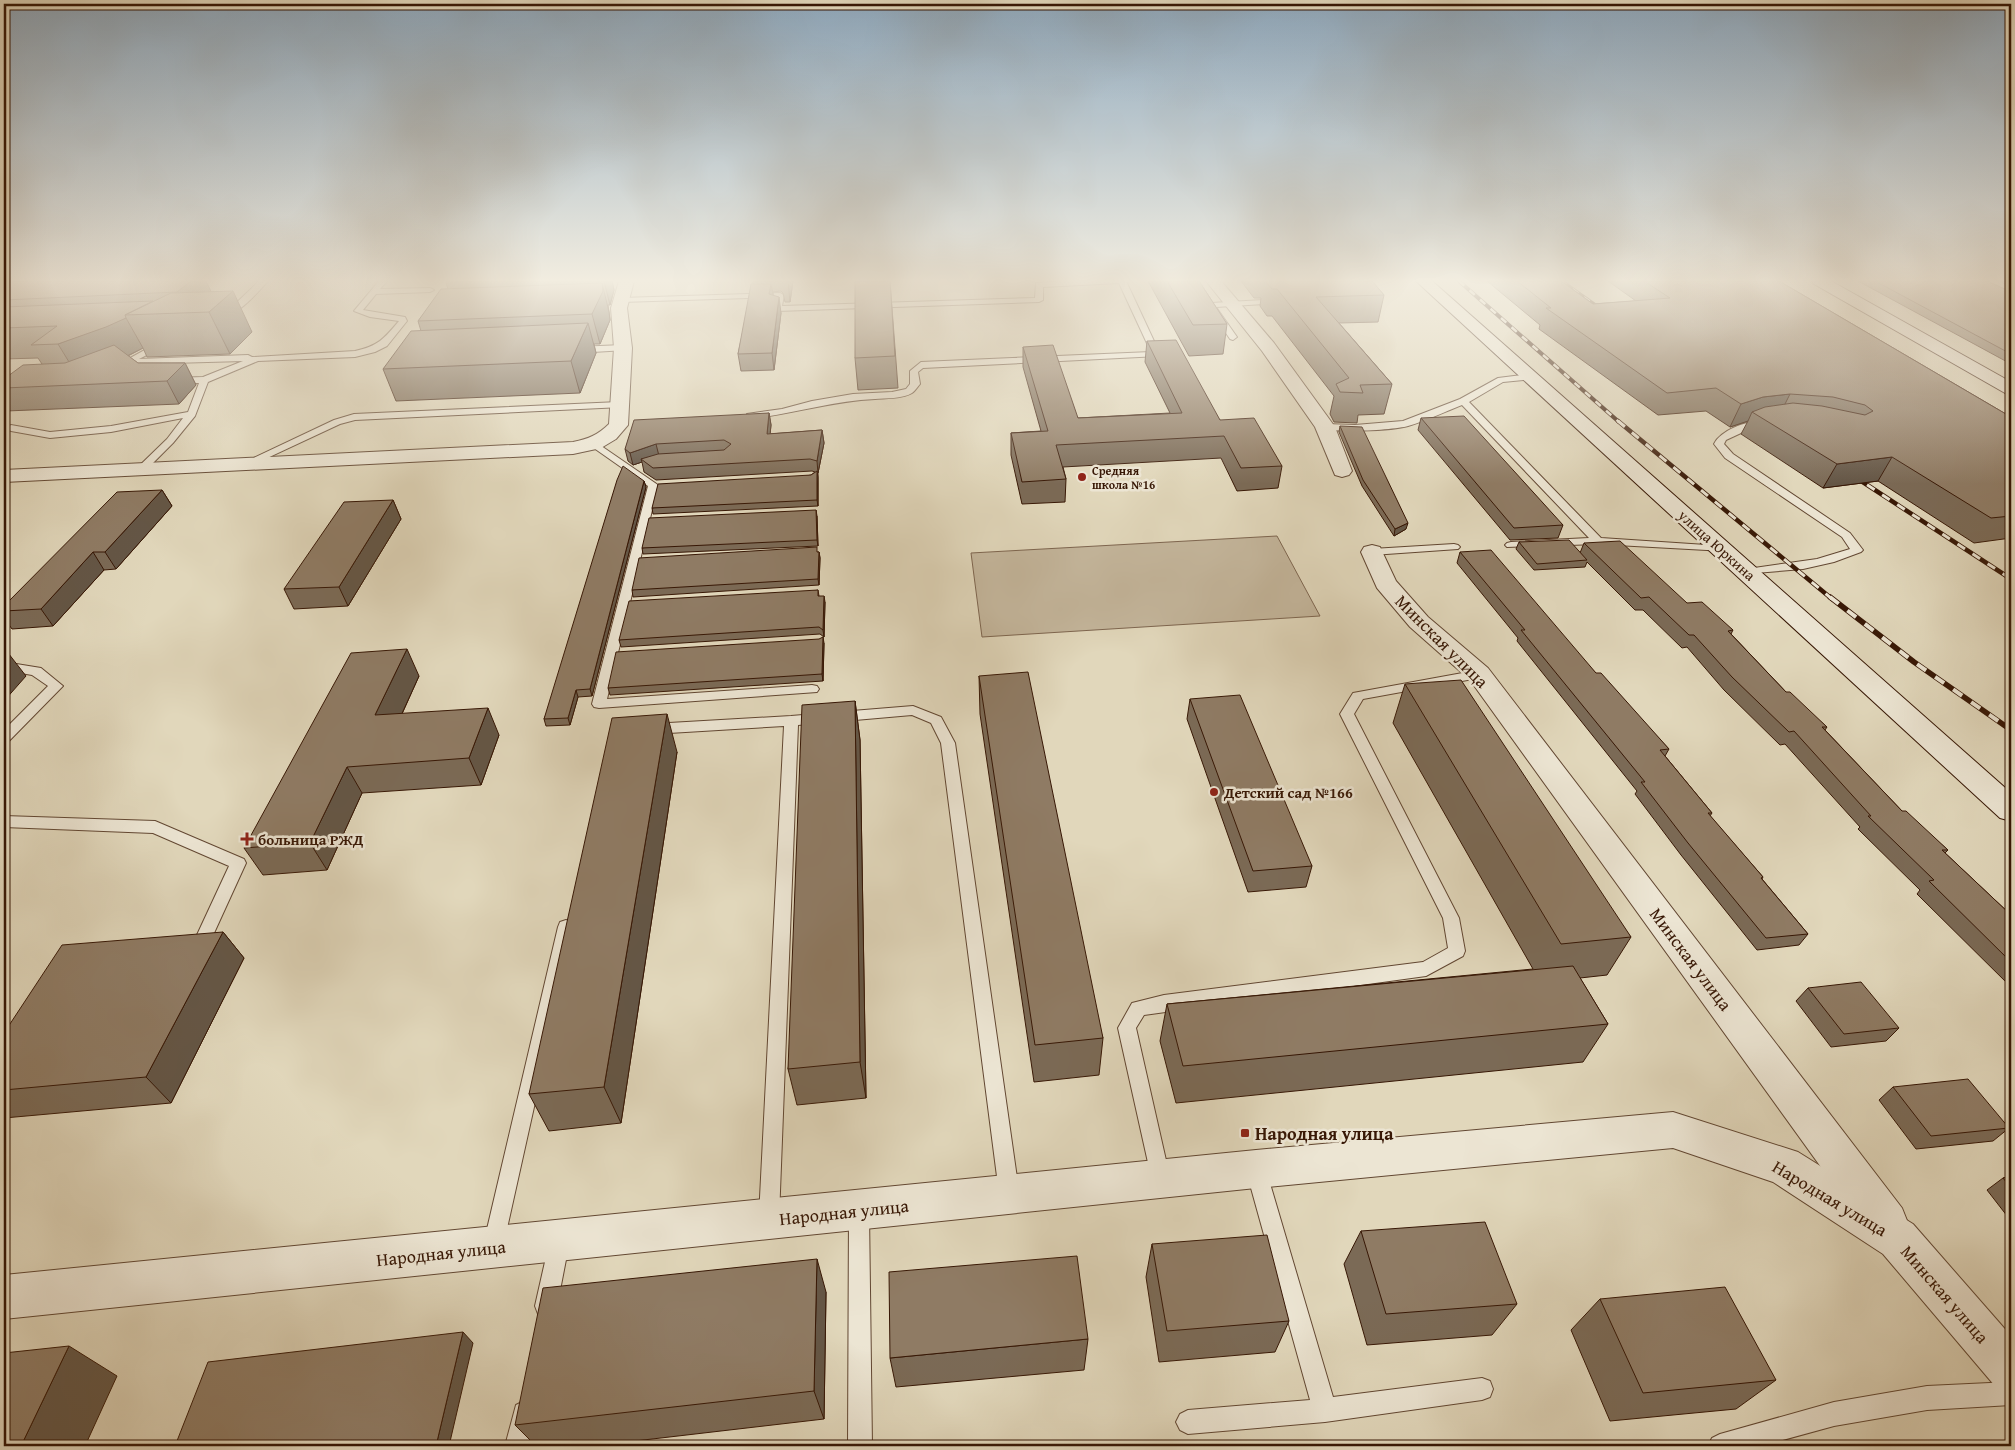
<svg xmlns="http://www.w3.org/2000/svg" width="2015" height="1450" viewBox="0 0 2015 1450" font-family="'Gentium Book Plus',serif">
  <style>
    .green { fill: #c4b69c; stroke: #7e6650 }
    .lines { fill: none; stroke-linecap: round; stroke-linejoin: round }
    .service-casing { stroke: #624732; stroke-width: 2 }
    .minor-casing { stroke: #624732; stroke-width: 2 }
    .tertiary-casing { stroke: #624732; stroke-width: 2 }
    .secondary-casing { stroke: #371705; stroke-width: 2 }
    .service { fill: #ece5d3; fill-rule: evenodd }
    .minor { fill: #ece5d3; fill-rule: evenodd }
    .tertiary { fill: #ece5d3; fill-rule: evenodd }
    .secondary { fill: #ece5d3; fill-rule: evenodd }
    .rail-far2-casing { stroke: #371705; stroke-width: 4 }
    .rail-far1-casing { stroke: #371705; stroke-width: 4.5 }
    .rail-casing { stroke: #371705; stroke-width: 5.5 }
    .rail-far2 { stroke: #ece5d3; stroke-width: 2.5; stroke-dasharray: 7; stroke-linecap: butt }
    .rail-far1 { stroke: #ece5d3; stroke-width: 3; stroke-dasharray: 9; stroke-linecap: butt }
    .rail { stroke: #ece5d3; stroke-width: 4; stroke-dasharray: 11; stroke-linecap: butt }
    .wall { fill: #7b6a56; stroke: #371705 }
    .shaded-wall { fill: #645646; stroke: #371705 }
    .building { fill: #8f7b64; stroke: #371705 }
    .poi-dot { fill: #8f2418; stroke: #ece5d3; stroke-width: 2 }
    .labels { text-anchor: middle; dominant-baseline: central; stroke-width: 5; stroke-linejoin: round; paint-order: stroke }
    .far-poi-label { font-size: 12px; font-weight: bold; fill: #371705; stroke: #ece5d3; text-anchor: start }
    .street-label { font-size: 15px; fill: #371705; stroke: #ece5d3 }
    .poi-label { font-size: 15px; font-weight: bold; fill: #371705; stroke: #ece5d3; text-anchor: start }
    .near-street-label { font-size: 18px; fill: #371705; stroke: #ece5d3 }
    .near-poi-label { font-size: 18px; font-weight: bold; fill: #371705; stroke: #ece5d3; text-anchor: start }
  </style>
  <rect width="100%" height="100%" fill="#e1d7bb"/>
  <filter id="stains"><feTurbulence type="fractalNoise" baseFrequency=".004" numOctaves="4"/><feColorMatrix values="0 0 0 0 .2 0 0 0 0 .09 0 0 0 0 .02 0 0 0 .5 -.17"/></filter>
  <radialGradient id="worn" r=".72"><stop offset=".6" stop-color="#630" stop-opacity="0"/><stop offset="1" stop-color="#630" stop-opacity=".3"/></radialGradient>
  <path class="green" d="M1277,536L1320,616L982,637L971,553Z"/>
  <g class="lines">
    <defs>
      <path id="service" d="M259,281H268C258,292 236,318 221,317V313L230,309Z
        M379,281H387L380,289L430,288L434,290L430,292L376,294L363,310L405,317L407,321L387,346L375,352L355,357L258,361L208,382L195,416L173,443L144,472L140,473L135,470L167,439L183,418L111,432L50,438L11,431L6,428L11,425L50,432L111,426L188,412L199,383H176L173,382V378L203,377L243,361L136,364L140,369L136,372L123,362L161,341L164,342V346L139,359L248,355L252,357L355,351C378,346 384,339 399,321L370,317L354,311Z
        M1068,281H1126L1160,354L1159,356L923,368L918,372L920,384C918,386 915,391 912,393C903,399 885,398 875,399C832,401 792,414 750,419L747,418V414L782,409L812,401L853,394L892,392L906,389L910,384V371L921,362L1151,352L1119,283L1043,287V300L1039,302L777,311L773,309L776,297L621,302L617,300L621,298L780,293L784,295L782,306L1035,298L1036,283Z
        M1279,299H1282V303L1216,307L1237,337L1233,340L1230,339L1207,305L1211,303Z
        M623,345L627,348L626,350L576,353L572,350L576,347Z
        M1531,374L1534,375V379L1503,382L1469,402L1601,538L1721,546L1725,547L1727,549L1725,551L1598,544L1507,547L1505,545L1507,543L1511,542L1589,538L1462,405C1444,412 1426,421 1408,426C1395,430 1328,434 1320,427L1325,424L1355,425L1403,421L1460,399L1498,378Z
        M619,402L622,403V407L355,420L340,424L250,466L246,467L241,464L334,420L354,414Z
        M1761,420L1764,421V425L1754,427L1726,440L1724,444L1733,454L1850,533L1863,550L1861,552L1834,562L1803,569L1743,574L1741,572L1747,569L1817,559L1850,549L1842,537L1725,458L1714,444C1721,430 1745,422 1761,420Z
        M594,441L658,485L607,699L812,685L817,686L819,689L817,692L599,708L594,707L592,704L648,486L591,446V442Z
        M1454,544L1458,545L1460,547L1458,549L1372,555L1366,552L1372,549Z
        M4,662L41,668L63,686L9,741L4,743V730L48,686L32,675L4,670Z
        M1479,670L1484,671L1486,674L1484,677L1363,699L1354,714L1459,918L1465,951L1463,956L1426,976L1144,1015L1136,1028L1170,1178L1167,1185L1160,1188L1153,1185L1118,1028L1132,1003L1164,995L1423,962L1448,948L1443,918L1340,714L1353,693Z
        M913,706L941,717L955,743L1019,1192L1016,1199L1009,1202L1002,1199L999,1192L941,743L931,723L912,715L798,725L779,1217L776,1224L769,1227L762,1224L759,1217L784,726L669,733L664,731L662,728L664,725L669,723L791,716Z
        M4,816L155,821L244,859L246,863L204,955L198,957L192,955L190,950L229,866L153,833L4,827Z
        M566,920L572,922L574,927L504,1242L501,1249L494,1252L487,1249L484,1242L558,927L560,922Z
        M1256,1160L1263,1163L1266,1170L1333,1397L1482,1378L1490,1381L1493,1389L1490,1397L1482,1400L1325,1422L1188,1434L1180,1430L1176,1422L1180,1414L1188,1410L1310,1400L1246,1170L1249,1163Z
        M859,1202L866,1205L869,1212L872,1446H848L849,1212L852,1205Z
        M559,1234L566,1237L569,1244L557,1306L554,1314L546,1317L538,1314L535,1306L549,1244L552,1237Z
        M2011,1382V1405L1927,1410L1834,1426L1761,1446H1708L1712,1438L1720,1434L1834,1402L1927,1386Z
        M524,1401L532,1405L536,1413L529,1446H505L516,1405Z"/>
      <path id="minor" d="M619,281H634L627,308L632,348L628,425L616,439L601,448L573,454L4,482V470L573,442C588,439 598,435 609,424L614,348L611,308Z
        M1206,281H1221L1274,343L1335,427L1352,471L1349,475L1342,477L1335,475L1315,427L1262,351Z
        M1372,545L1380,547L1396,581L1428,617L1488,668L1902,1208L1908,1223L1902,1238L1887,1244L1872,1238L1470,680L1410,627L1377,588L1361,552L1364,547Z"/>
      <path id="tertiary" d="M1673,1112L1798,1152L1913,1224L2011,1336V1393L1995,1386L1883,1254L1773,1182L1673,1148L1256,1188L4,1319V1275L1256,1150Z"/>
      <path id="secondary" d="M1416,281H1432L2011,793V821L2000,818Z
        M1812,281H1831L2011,382V394L2005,393L1814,284Z"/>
    </defs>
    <use href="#service" class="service-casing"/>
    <use href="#minor" class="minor-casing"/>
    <use href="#tertiary" class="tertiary-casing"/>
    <use href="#secondary" class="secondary-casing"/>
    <use href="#service" class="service"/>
    <use href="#minor" class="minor"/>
    <use href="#tertiary" class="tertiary"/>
    <use href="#secondary" class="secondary"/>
    <defs>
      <path id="rail-far2" d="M1459,281L1619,422
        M1561,281L1606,313"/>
      <path id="rail-far1" d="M1618,421L1832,599
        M1852,475L2011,579"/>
      <path id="rail" d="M1830,597L1914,662L2011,730"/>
    </defs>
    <use href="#rail-far2" class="rail-far2-casing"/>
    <use href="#rail-far1" class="rail-far1-casing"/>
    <use href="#rail" class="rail-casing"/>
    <use href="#rail-far2" class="rail-far2"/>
    <use href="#rail-far1" class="rail-far1"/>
    <use href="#rail" class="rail"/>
  </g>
  <path class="wall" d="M206,281L211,292L252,332L230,354L147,357L143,348L128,356L138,363H185L196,385L179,404L6,411L4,408V379L42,364L38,358L4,359V282Z
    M447,281H612L614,290L610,305H608L609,312L610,320L600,344H594L596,353L580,393L396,401L383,369L421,331L418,321L448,289L446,283Z
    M753,281H793L790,302H785L783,293L781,291L773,292V295L781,313L774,370L741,371L738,354L753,284Z
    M890,281L898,388L858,390L855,358Z
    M1148,281H1199L1227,324L1223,354L1189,356Z
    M1241,281H1372L1384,295L1378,322L1339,323L1392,384L1384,414L1358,415L1357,423L1334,422L1330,414L1334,396L1272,316H1267L1260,306L1261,298H1254Z
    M1487,281H1561L1593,304L1636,301L1608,281H1779L2011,417V538L1974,543L1878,481L1823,488L1741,434L1748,421L1730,427L1706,411L1658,415L1539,329L1540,325Z
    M1858,281H1987L2011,292V364Z
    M1999,281H2011V287Z
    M1147,341L1220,420L1282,466L1278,488L1237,491L1221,458L1063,467L1066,479L1065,502L1022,504L1011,455V433L1041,431L1023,367V347L1078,418L1170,413L1145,362Z
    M769,413L771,425L770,434L822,430L824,443L818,473V506L653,514L652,508L811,475L815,472L812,471L656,480L644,472L642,462L633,465L628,461L625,449Z
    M1421,418L1563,525L1558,538L1510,540L1418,430Z
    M1340,426L1406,529L1394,536L1362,486L1339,432Z
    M644,481L646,487L592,696L578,697L570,725L546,726L544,719Z
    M162,490L172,506L116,569L104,570L53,626L12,629L4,618V606Z
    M393,500L401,519L348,606L294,609L284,589Z
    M817,516L818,546L643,554L642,548Z
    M1519,542L1580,553L1584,543L1733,630L1731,634L1786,692L1827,727L1825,730L1902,811L1948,850L1945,853L2011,915V987L1917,894L1920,890L1858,829L1860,827L1785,744L1780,745L1724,690L1687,647L1682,648L1643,610H1635L1587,562L1585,567L1534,570L1516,549Z
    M818,552H819L820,558L819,585L633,597L632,590Z
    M1460,552L1596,673L1669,749L1665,756L1712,813L1710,816L1763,877L1762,879L1808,934L1799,945L1757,950L1681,855L1635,794L1637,791L1517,641L1518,638L1457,563Z
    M818,590L819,596L825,602L824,637L820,634L621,647L619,640Z
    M824,643L823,681L610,695L608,688Z
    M419,676L402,714L499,735L481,785L362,793L327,870L263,875L244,848Z
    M979,676L1103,1038L1099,1075L1034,1082L980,714Z
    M1405,684L1631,937L1607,975L1580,978L1608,1024L1583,1062L1176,1103L1160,1041L1167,1004L1533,969L1393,723Z
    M1190,699L1312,866L1306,887L1248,892L1187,719Z
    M855,701L860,740L866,1098L797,1105L788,1069Z
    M677,752L621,1123L549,1131L529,1094Z
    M223,932L244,958L171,1103L4,1118V1033Z
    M1808,988L1899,1028L1886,1041L1831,1047L1796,1001Z
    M1893,1087L2009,1128L1993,1141L1916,1149L1879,1100Z
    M2011,1176V1221L1987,1190L2003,1178Z
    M1361,1231L1517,1304L1492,1335L1367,1345L1344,1264Z
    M1152,1244L1289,1321L1275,1352L1159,1362L1146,1277Z
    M826,1292L824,1419L592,1446H536L515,1425Z
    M1600,1299L1776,1380L1736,1409L1610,1421L1571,1330Z
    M1088,1339L1084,1370L896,1387L890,1358Z"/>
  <path class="shaded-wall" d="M191,281H206L216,302L204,312L177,292Z
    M604,281H612L614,290L610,305Z
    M788,281H793L790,302Z
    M602,283L609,312L610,320L600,344L592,314Z
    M771,284L774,299L769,294Z
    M233,291L252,332L230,354L209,312Z
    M779,297L781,313L774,370L772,353Z
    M126,318L143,348L123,358L77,375L58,344Z
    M588,323L596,353L580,393L571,361Z
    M185,363L196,385L179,404L167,381Z
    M1790,394L1779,416L1752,412L1748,421L1730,427L1741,404L1763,397Z
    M769,413L771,425L769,446L767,434Z
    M822,430L824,443L818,473L817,461Z
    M656,444L659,456L641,459L642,462L633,465L630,453Z
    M1892,457L1878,481L1823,488L1837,464Z
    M817,471L818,477V506L817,500Z
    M644,481L646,487L592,696L590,689Z
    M162,490L172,506L116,569L105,552Z
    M393,500L401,519L348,606L339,587Z
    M816,510L817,516L818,546L817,540Z
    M1408,523L1406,529L1394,536L1395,529Z
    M93,552L104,570L53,626L41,609Z
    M819,552L820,558L819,585L818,579Z
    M824,596L825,602L824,637L823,630Z
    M823,637L824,643L823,681L822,674Z
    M5,649L26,676L4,701V651Z
    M407,649L419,676L389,742L375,715Z
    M576,690L578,697L570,725L568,718Z
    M855,701L860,740L866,1098L860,1062Z
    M488,708L499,735L481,785L469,758Z
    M667,714L677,752L621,1123L604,1087Z
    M347,767L362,793L327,870L310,843Z
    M223,932L244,958L171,1103L146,1077Z
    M817,1259L826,1292L824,1419L814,1391Z
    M463,1332L473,1343L449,1446H436Z
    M69,1346L117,1376L85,1446H21Z"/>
  <path class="building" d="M29,281H191L177,292L4,300V282Z
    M447,281H476L446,283Z
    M855,281H890L895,356L855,358Z
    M1167,281H1199L1227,324L1193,325Z
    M1265,281H1372L1384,295L1316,297L1392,384L1360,385L1363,393L1340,392L1336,384L1349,378L1277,289H1272Z
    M1517,281H1561L1593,304L1670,298L1644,281H1779L2011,417V516L1991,518L1892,457L1837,464L1752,412L1765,407L1793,403L1822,406L1865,415L1873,411L1865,405L1833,397L1790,394L1763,397L1741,404L1716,388L1667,393L1546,308H1551Z
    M1875,281H1987L2011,292V354Z
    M602,283L603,291L592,314L418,321L441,289Z
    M751,284H771L769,294L779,297L772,353L738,354Z
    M233,291L209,312L125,315L171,293Z
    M153,301L125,315L126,318L106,327L58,344L31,345L57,326L4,328V307Z
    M588,323L571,361L383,369L411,331Z
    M1176,340L1220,420L1254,418L1282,466L1241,468L1224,436L1056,445L1066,479L1022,482L1011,433L1048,431L1023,347L1053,345L1078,418L1182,413L1147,341Z
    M114,345L138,363H185L167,381L4,388V379L23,365L65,363Z
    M769,413L767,434L822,430L817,461L810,459L653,468L641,459L658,454L724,450L731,444L724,440L656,444L630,453L625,449L634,420Z
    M1464,416L1563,525L1514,528L1421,418Z
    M1340,426L1362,427L1408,523L1395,529L1363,480Z
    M623,466L644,481L590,689L576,690L568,718L544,719L617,480Z
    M817,471V500L652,508L658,484L811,475Z
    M162,490L105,552H93L41,609L4,611V606L117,492Z
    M393,500L339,587L284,589L344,502Z
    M816,510L817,540L642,548L649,518Z
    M1569,540L1587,560L1537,564L1519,542Z
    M1620,541L1687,603L1702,602L1733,630L1728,631L1786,692H1790L1827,727H1822L1902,811H1906L1948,850H1942L2011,915V962L1929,881L1934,880L1868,816H1871L1794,731L1789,732L1732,677L1694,635H1689L1649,597L1641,598L1584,543Z
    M817,547V552H819L818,579L632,590L639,558Z
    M1491,550L1596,673H1601L1669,749L1660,750L1712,813H1708L1763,877L1761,878L1808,934L1766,938L1688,843L1641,782H1645L1521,630H1525L1460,552Z
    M818,590V596H824L823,630L819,627L619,640L629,601Z
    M823,637L822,674L608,688L616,652L819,639Z
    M407,649L375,715L488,708L469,758L347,767L310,843L244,848L351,653Z
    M1028,672L1103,1038L1035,1045L979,676Z
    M1461,680L1631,937L1561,944L1405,684Z
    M1240,695L1312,866L1253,871L1190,699Z
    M855,701L860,1062L788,1069L802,705Z
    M667,714L604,1087L529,1094L612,718Z
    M223,932L146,1077L4,1090V1033L62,945Z
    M1573,966L1608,1024L1183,1066L1167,1004Z
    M1861,982L1899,1028L1844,1034L1808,988Z
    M1968,1079L2009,1128L1931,1136L1893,1087Z
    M2011,1176V1188L2003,1178Z
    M1485,1222L1517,1304L1386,1314L1361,1231Z
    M1267,1235L1289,1321L1167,1331L1152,1244Z
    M1077,1256L1088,1339L890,1358L889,1272Z
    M817,1259L814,1391L515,1425L543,1288Z
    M1725,1287L1776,1380L1643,1393L1600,1299Z
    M463,1332L436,1446H175L208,1362Z
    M69,1346L21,1446H4V1353Z"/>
  <linearGradient id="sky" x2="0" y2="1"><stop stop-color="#8ea8bd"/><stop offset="0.58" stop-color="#f2ede0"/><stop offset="1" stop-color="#f2ede0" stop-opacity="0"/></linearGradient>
  <rect width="2015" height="484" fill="url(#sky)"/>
  <g class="poi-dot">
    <circle cx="1082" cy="477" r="5"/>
    <circle cx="1214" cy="792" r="5"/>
    <path d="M244.5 831.5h5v5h5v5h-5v5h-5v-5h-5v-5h5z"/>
    <rect x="1240" y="1128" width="10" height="10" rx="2.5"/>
  </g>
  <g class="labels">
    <g class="far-poi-label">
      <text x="1092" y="470">Средняя<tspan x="1092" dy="14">школа №16</tspan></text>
    </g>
    <g class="street-label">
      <text transform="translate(1717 545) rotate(42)">улица Юркина</text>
    </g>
    <g class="poi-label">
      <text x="1224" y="792">Детский сад №166</text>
      <text x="258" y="839">больница РЖД</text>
    </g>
    <g class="near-street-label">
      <text transform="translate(1442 641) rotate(45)">Минская улица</text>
      <text transform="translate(1691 959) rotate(53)">Минская улица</text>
      <text transform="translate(1830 1198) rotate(31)">Народная улица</text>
      <text transform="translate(844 1212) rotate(-6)">Народная улица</text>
      <text transform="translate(441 1253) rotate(-6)">Народная улица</text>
      <text transform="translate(1945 1294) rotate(49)">Минская улица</text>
    </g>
    <g class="near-poi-label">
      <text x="1255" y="1133">Народная улица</text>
    </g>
  </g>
  <rect width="2015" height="1450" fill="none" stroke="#e1d7bb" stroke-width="20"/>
  <rect x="5" y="5" width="2005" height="1440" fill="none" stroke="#371705" stroke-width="2.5"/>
  <rect x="10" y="10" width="1995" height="1430" fill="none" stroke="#371705"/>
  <rect width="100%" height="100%" filter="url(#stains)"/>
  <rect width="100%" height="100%" fill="url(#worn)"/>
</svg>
